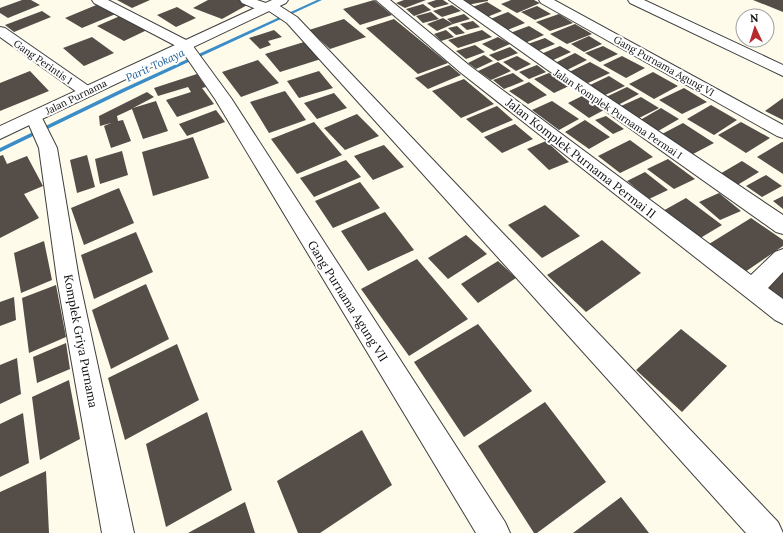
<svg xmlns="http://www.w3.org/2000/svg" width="783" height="533" viewBox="0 0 783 533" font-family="Lora,serif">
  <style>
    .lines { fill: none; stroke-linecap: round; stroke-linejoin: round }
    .stream { fill: #3b8dc8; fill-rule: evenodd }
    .building { fill: #544d48 }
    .minor-casing { stroke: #3f3f3f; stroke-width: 2 }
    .tertiary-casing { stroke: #3f3f3f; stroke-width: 2 }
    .minor { fill: #fff; fill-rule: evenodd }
    .tertiary { fill: #fff; fill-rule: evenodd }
    .labels { text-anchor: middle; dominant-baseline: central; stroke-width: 4; stroke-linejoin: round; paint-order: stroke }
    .far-street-label { font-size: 10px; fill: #0c0c0c; stroke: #fff }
    .far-water-label { font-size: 11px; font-style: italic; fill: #1a5e98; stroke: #fff }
    .street-label { font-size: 12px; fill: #0c0c0c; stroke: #fff }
  </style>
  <rect width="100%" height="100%" fill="#fefbeb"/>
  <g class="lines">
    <path class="stream" d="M317,0H322L126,91L0,152V148L122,89Z"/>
  </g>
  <path class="building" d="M22,0H31L40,5L8,18L0,13V8Z
    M117,0H150L132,8Z
    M208,0H240L249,4L222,19L193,8Z
    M374,0L392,15L360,25L343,9Z
    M404,0H426L405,8L396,3Z
    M436,0H443L449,4L434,8L427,3Z
    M461,0H488V1L467,5Z
    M511,0H534L540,3L517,13L501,4Z
    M753,0H783V12Z
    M487,2L502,11L487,17L472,7Z
    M101,3L118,13L82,28L65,18Z
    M423,4L431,10L414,16L406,9Z
    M452,5L461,11L442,17L433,11Z
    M537,6L551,14L535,20L521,12Z
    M177,7L196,18L176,27L157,15Z
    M42,11L51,17L14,32L5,25Z
    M431,12L439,19L423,23L416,16Z
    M508,12L525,23L505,31L488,20Z
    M464,14L470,19L453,24L447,19Z
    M559,14L573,23L550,31L536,22Z
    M120,16L147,30L124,41L97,26Z
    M443,18L453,24L437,31L427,24Z
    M344,19L366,37L330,49L309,30Z
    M394,19L448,63L418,74L366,28Z
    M473,21L480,27L467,30L460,24Z
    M575,24L592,34L567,44L550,34Z
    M457,26L465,33L456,35L448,28Z
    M529,26L544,35L525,43L510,33Z
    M274,30L282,37L268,41L271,45L260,49L249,38Z
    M446,30L454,37L441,41L434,34Z
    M482,30L492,37L458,48L448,40Z
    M589,36L602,44L584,52L571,44Z
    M92,37L114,53L84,66L63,48Z
    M498,37L510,44L494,51L482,44Z
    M545,38L555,44L535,52L525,45Z
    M304,42L321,59L280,72L265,54Z
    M475,45L485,52L466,59L456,51Z
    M560,46L571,52L551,61L541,54Z
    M603,46L618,54L600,62L585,53Z
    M510,47L518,53L498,61L489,55Z
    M575,53L587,60L567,70L555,63Z
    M484,55L493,61L476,69L468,63Z
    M517,56L531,64L516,71L503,62Z
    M622,56L645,68L626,78L603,65Z
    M258,60L279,83L241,97L222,72Z
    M498,62L511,71L491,80L478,71Z
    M590,62L610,73L588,83L569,72Z
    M449,65L461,75L428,89L415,78Z
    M537,65L546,72L529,79L519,72Z
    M30,71L49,91L0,111V83Z
    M319,71L333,88L299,98L287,81Z
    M653,72L678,86L654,99L629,84Z
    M513,73L524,81L504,89L493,80Z
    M549,73L569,86L554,93L534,79Z
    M197,74L206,87L202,88L214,104L177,117L166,100L191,92L188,87L158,96L154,88Z
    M609,76L625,86L603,96L588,86Z
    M464,79L494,104L461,118L432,91Z
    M529,82L547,95L528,104L509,91Z
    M627,87L639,94L618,105L606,97Z
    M684,88L707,102L682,114L659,100Z
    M285,91L306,120L269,133L250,102Z
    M147,92L154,97L133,108L156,101L168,131L143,139L132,109L117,116L118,121L123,120L131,141L111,148L104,126L111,123L100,126L99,116Z
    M334,93L347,108L317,119L304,103Z
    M582,96L604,110L589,118L568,103Z
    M641,97L659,108L639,118L621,106Z
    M783,98V120L765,111Z
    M552,101L579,119L559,130L532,110Z
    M711,105L737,120L714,135L687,119Z
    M497,106L513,120L482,133L466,119Z
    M661,108L679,119L653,134L635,123Z
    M216,110L225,122L187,136L179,124Z
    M357,114L379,136L345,150L324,128Z
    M606,116L624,129L613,134L595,120Z
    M585,120L610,137L589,149L565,132Z
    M314,122L342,155L297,174L271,139Z
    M741,122L770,138L746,153L718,135Z
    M683,123L714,143L693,154L662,134Z
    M515,124L533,139L502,153L484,137Z
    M193,137L209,178L153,196L142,152Z
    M630,140L653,157L620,173L598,156Z
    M546,141L569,162L549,170L527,149Z
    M782,142H783V174L757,157Z
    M384,145L404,167L373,180L354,156Z
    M122,151L128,175L100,184L95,159Z
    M3,155L7,164L27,156L43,186L24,194L39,218L0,238V156Z
    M87,155L95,187L77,193L70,160Z
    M668,159L695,179L674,189L647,169Z
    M346,160L361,177L314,197L300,178Z
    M742,161L759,172L734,187L718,175Z
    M645,172L668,190L649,199L627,181Z
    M766,175L782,186L762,197L746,186Z
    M360,182L380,208L333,228L315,201Z
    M119,188L134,223L84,245L71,208Z
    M719,193L741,211L720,220L699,202Z
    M783,196V209L773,201Z
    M686,198L722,225L697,240L661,212Z
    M545,205L580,236L542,258L508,225Z
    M385,212L414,250L368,271L341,231Z
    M751,218L783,240V246L745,272L709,244Z
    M136,232L153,272L94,299L81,255Z
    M466,235L487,254L448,279L428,258Z
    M602,240L641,273L586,312L547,275Z
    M44,241L52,280L21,293L14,253Z
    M417,259L468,319L409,356L361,289Z
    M498,261L516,278L478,303L461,284Z
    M783,269V303L761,286Z
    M146,284L169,339L111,369L92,310Z
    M56,285L66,337L29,353L22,298Z
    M14,297L16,320L0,326V302Z
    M478,324L532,391L464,437L414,362Z
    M681,329L727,366L682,412L636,370Z
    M66,343L70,369L37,383L33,357Z
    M177,344L199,400L125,440L108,378Z
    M17,358L21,394L0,404V365Z
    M69,380L80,439L40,460L32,397Z
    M545,402L606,482L537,533H534L478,446Z
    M207,412L232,490L166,527L146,444Z
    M23,413L29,463L0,477V424Z
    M362,430L392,485L320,533H298L277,481Z
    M46,471L49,533H0V492Z
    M621,497L649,533H573Z
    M245,502L255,533H188Z"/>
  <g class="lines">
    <defs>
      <path id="minor" d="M92,0H108L190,42L231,98L505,522L510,533H476L215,99L180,48L94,3Z
        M240,0H257L266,3H275L297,17L778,522L783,533H746L287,23L269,11H261L242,3Z
        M376,0H390L470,66L751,275L775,252L783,249V272L768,288L783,299V324L775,320L460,72Z
        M449,0H463L783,215V234L776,232Z
        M539,0H554L783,125V138L777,136L541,3Z
        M628,0H644L783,65V76L630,3Z
        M0,27L5,28L93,89L95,92L93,95H81L0,37Z
        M34,113L40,114L57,148L79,279L134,533H102L57,279L39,148L26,118L28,114Z"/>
      <path id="tertiary" d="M272,0H288L286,3L0,139V126Z"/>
    </defs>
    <use href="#minor" class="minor-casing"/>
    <use href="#tertiary" class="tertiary-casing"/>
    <use href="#minor" class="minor"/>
    <use href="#tertiary" class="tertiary"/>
  </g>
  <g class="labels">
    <g class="far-street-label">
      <text transform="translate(43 62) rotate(35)">Gang Perintis 1</text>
      <text transform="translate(664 66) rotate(29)">Gang Purnama Agung VI</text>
      <text transform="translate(76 97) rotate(-26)">Jalan Purnama</text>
      <text transform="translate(618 114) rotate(34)">Jalan Komplek Purnama Permai I</text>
    </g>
    <g class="far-water-label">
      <text transform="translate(155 65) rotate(-25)">Parit Tokaya</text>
    </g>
    <g class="street-label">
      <text transform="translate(581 158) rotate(38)">Jalan Komplek Purnama Permai II</text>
      <text transform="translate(348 301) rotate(58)">Gang Purnama Agung VII</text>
      <text transform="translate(81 341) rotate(79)">Komplek Griya Purnama</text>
    </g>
  </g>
  <g transform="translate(755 28) rotate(356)"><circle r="19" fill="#ffffff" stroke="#9e9e9e"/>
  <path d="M0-3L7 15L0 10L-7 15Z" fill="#b6292d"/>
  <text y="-6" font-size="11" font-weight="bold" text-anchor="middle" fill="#0c0c0c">N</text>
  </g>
</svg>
